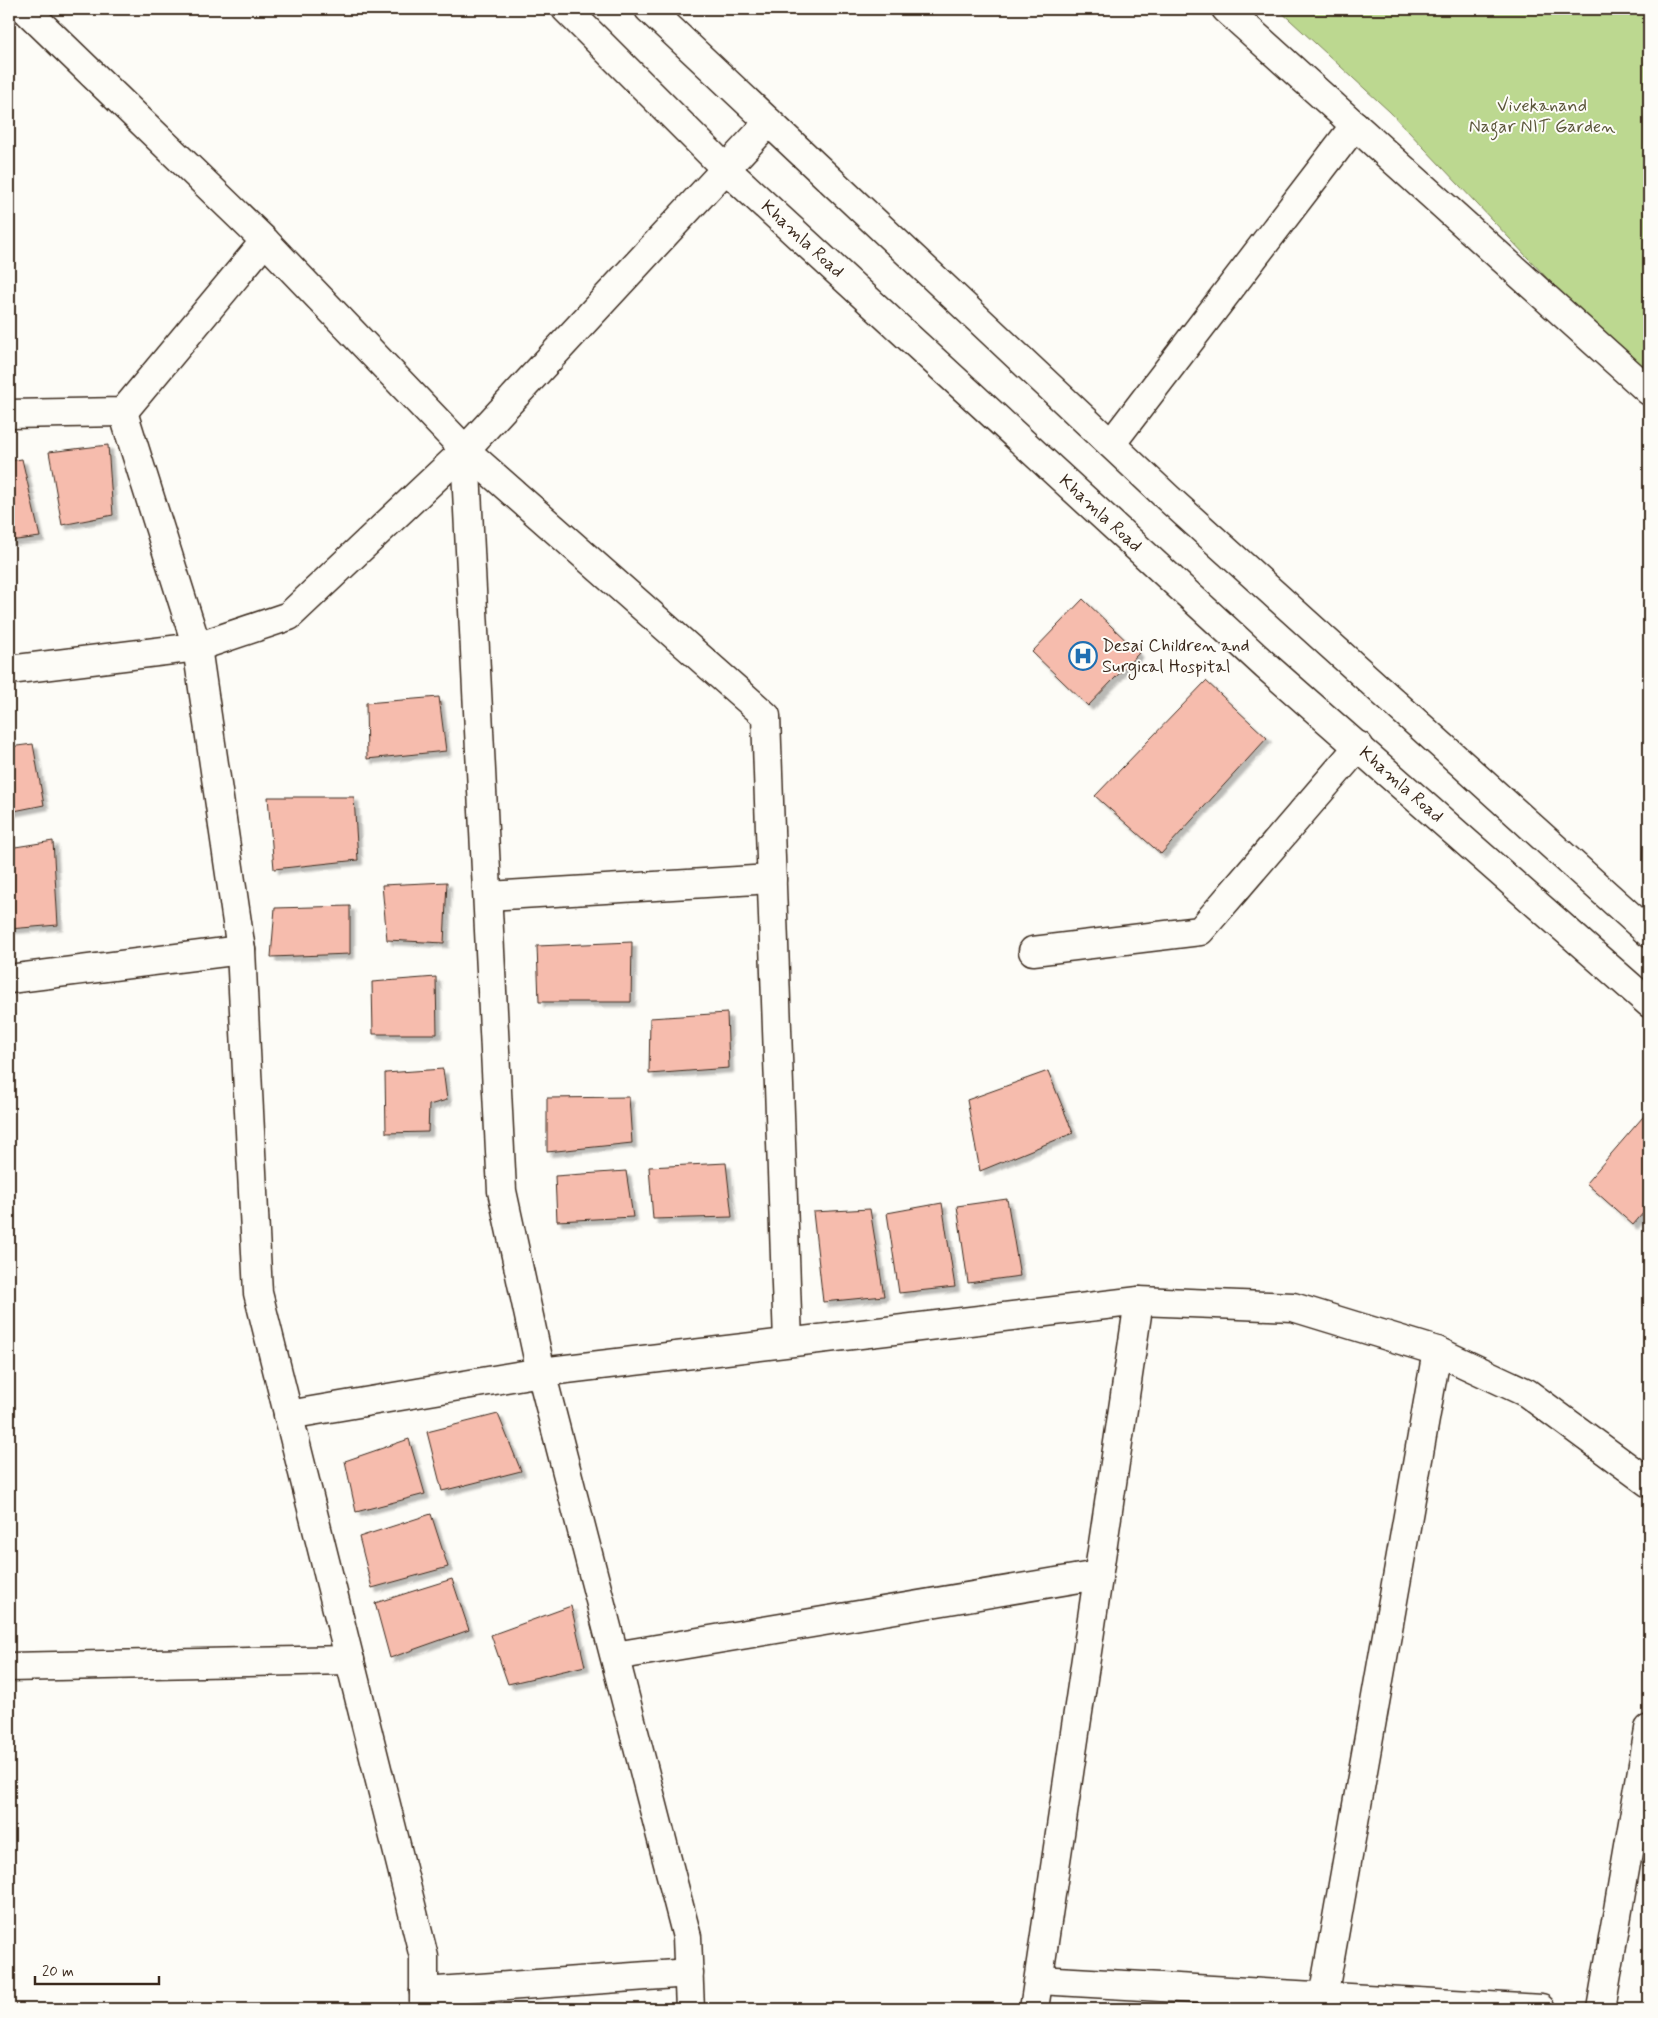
<svg xmlns="http://www.w3.org/2000/svg" width="1658" height="2018" viewBox="0 0 1658 2018" font-family="Mynerve,sans-serif">
  <style>
    .green { fill: #bcd890; stroke: #7c8157 }
    .building { fill: #f6bcad; stroke: #3b2a1e; filter: url(#shadow) }
    .lines { fill: none; stroke-linecap: round; stroke-linejoin: round }
    .minor-casing { stroke: #3b2a1e; stroke-width: 31 }
    .minor { stroke: #fdfcf7; stroke-width: 28 }
    .labels { text-anchor: middle; dominant-baseline: central; stroke-width: 4; stroke-linejoin: round; paint-order: stroke }
    .park-label { font-size: 18px; fill: #5b563a; stroke: #fdfcf7 }
    .street-label { font-size: 18px; fill: #3b2a1e; stroke: #fdfcf7 }
    .poi-label { font-size: 18px; fill: #3b2a1e; stroke: #fdfcf7; text-anchor: start }
  </style>
  <defs>
    <filter id="shadow"><feDropShadow dx="4.5" dy="4.5" stdDeviation="1" flood-color="#0004"/></filter>
  </defs>
  <rect width="100%" height="100%" fill="#fdfcf7"/>
  <filter id="ink" filterUnits="userSpaceOnUse"><feTurbulence type="fractalNoise" baseFrequency=".02" numOctaves="2"/><feDisplacementMap in="SourceGraphic" scale="10" xChannelSelector="R" yChannelSelector="G"/><feConvolveMatrix kernelMatrix="1 2 1 2 8 2 1 2 1" color-interpolation-filters="sRGB"/></filter>
  <g filter="url(#ink)">
    <path class="green" d="M1278,9H1649V386L1390,112Z"/>
    <path class="building" d="M108,445L113,515L62,525L49,452Z
      M22,459L40,537L9,541V461Z
      M1083,599L1139,653L1088,706L1032,652Z
      M1206,681L1267,738L1161,854L1095,796Z
      M439,697L446,751L367,759L366,703Z
      M33,744L44,805L9,812V747Z
      M268,797H354L358,860L274,869Z
      M53,841L58,925L9,929V848Z
      M447,882L444,943L387,940L382,885Z
      M350,906V954L271,957L275,908Z
      M632,942L631,1002H539L537,946Z
      M436,977L437,1034H373L372,982Z
      M727,1013L729,1068L649,1074L650,1018Z
      M443,1069L447,1100L429,1105L428,1132L386,1133L385,1073Z
      M1048,1071L1073,1133L980,1171L967,1100Z
      M629,1097L632,1143L547,1152V1098Z
      M1649,1110V1206L1633,1225L1586,1183Z
      M726,1163L732,1217L653,1219L649,1167Z
      M626,1171L633,1217L557,1221L555,1176Z
      M1007,1199L1020,1276L968,1283L957,1206Z
      M942,1203L955,1287L899,1293L887,1213Z
      M870,1209L884,1296L823,1302L813,1212Z
      M498,1414L521,1471L442,1491L427,1432Z
      M409,1439L425,1494L356,1512L345,1461Z
      M431,1514L448,1567L372,1588L359,1537Z
      M452,1579L469,1630L390,1658L375,1603Z
      M571,1606L585,1666L508,1684L491,1635Z"/>
    <g class="lines">
      <defs>
        <g id="minor">
          <path d="M25,9L265,241L465,450L766,716L788,1342"/>
          <path id="s1" d="M566,9L727,170L1266,666L1649,1003"/>
          <path d="M649,9L1168,498L1649,933"/>
          <path d="M1226,9L1649,391"/>
          <path d="M123,412L197,647L241,950L258,1293L424,1957V2009"/>
          <path d="M9,414L123,412L265,241"/>
          <path d="M1111,444L1355,125"/>
          <path d="M465,450L502,1191L541,1372L687,1937L690,2009"/>
          <path d="M9,670L197,647L289,616L465,450L769,122"/>
          <path d="M488,896L772,879"/>
          <path d="M1033,951L1200,931L1359,746"/>
          <path d="M9,979L241,950"/>
          <path d="M288,1415L541,1372L1139,1301L1293,1307L1437,1351L1527,1393L1649,1483"/>
          <path d="M615,1656L1098,1575"/>
          <path d="M9,1667L350,1660"/>
          <path d="M1039,1980L1541,2009"/>
          <path d="M424,1992L689,1973"/>
          <path d="M1034,2009L1139,1301"/>
          <path d="M1321,2009L1437,1351"/>
          <path d="M1601,2009L1649,1729"/>
        </g>
      </defs>
      <use href="#minor" class="minor-casing"/>
      <use href="#minor" class="minor"/>
    </g>
  </g>
  <defs>
    <symbol id="hospital-ring" viewBox="-11 -11 22 22"><circle r="9.5" fill="#fdfcf7" stroke="#1f6fb2" stroke-width="1.5"/><path d="M-5-5h3v3.5h4V-5h3V5h-3V1.5h-4V5h-3Z" fill="#1f6fb2"/></symbol>
  </defs>
  <g fill-rule="evenodd">
    <use href="#hospital-ring" x="1067" y="640" width="32" height="32"/>
  </g>
  <g class="labels">
    <g class="park-label">
      <text x="1542" y="106">Vivekanand<tspan x="1542" dy="21">Nagar NIT Garden</tspan></text>
    </g>
    <g class="street-label">
      <text stroke="none"><textPath href="#s1" startOffset="330">Khamla Road</textPath></text>
      <text stroke="none"><textPath href="#s1" startOffset="735">Khamla Road</textPath></text>
      <text stroke="none"><textPath href="#s1" startOffset="1140">Khamla Road</textPath></text>
    </g>
    <g class="poi-label">
      <text x="1102" y="646">Desai Children and<tspan x="1102" dy="21">Surgical Hospital</tspan></text>
    </g>
  </g>
  <rect width="1658" height="2018" fill="none" stroke="#fdfcf7" stroke-width="30"/>
  <rect x="15" y="15" width="1628" height="1988" fill="none" stroke="#3b2a1e" stroke-width="2" filter="url(#ink)"/>
  <path d="M35 1976v8h124v-8" fill="none" stroke="#3b2a1e" stroke-width="2.5"/>
  <text x="42" y="1976" font-size="15" fill="#3b2a1e" stroke="#fdfcf7" stroke-width="4" paint-order="stroke">20 m</text>
</svg>
